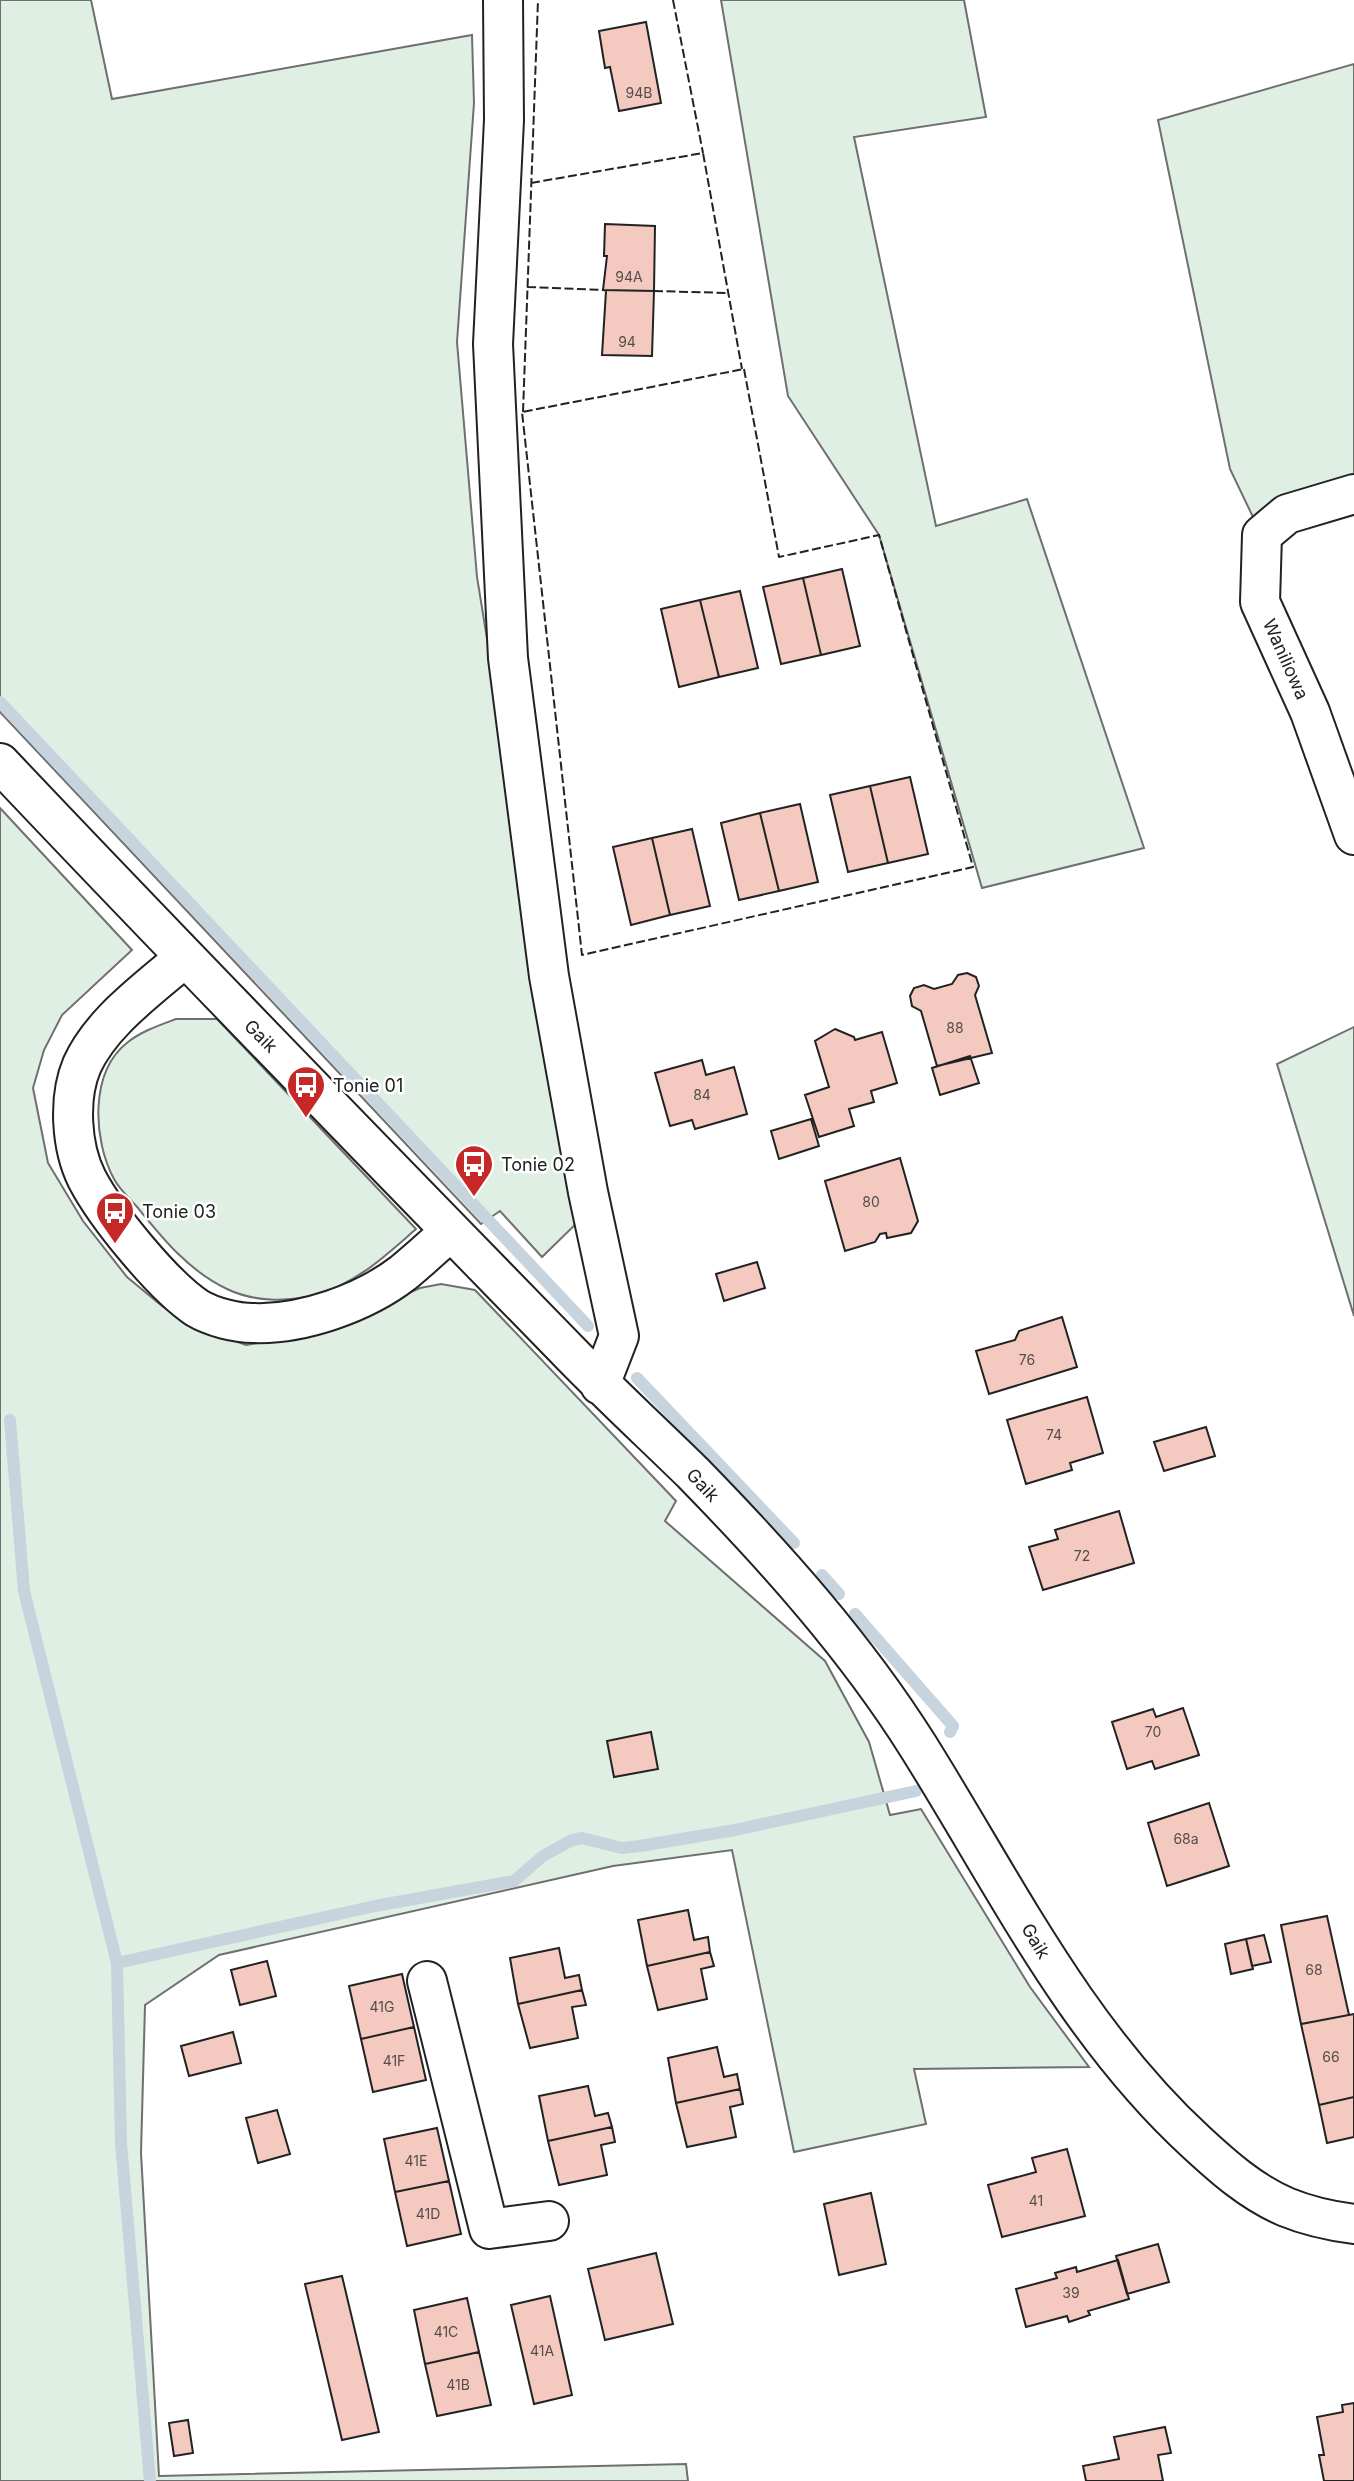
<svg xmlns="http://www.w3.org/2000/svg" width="1354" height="2481" viewBox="0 0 1354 2481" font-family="Inter,sans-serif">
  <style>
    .green { fill: #e0efe3; stroke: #6f6f6f; stroke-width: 2 }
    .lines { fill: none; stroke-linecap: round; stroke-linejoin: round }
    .stream { stroke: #c7d3dd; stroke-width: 12 }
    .building { fill: #f3c9c0; stroke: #222; stroke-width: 2 }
    .minor-casing { stroke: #222; stroke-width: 42 }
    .minor { stroke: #fff; stroke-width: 38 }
    .fence { stroke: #222; stroke-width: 2; stroke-dasharray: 9 3.5; stroke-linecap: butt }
    .labels { text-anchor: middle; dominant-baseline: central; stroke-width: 5; stroke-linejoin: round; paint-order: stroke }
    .number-label { font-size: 14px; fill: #564c4a }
    .street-label { font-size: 18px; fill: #222; stroke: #fff }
    .poi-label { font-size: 18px; fill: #222; stroke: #fff; text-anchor: start }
  </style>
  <rect width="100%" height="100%" fill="#fff"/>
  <path class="green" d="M0,0H91L112,99L472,35L474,103L457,342L477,577L581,1219L542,1257L500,1211L481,1224L0,712Z
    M721,0H964L986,117L854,137L936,526L1027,499L1144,848L982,888L879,535L788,396Z
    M1354,64V484L1253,517L1230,469L1158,120Z
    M0,808L132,950L62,1015L44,1050L33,1088L48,1163L83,1221L127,1277L162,1306L193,1326L246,1345L314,1334L420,1288L441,1284L475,1290L676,1501L665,1521L825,1661L869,1742L890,1815L921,1809L1030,1987L1089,2067L914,2069L926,2124L794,2152L732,1850L613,1866L219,1955L145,2005L141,2153L159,2476L686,2464L688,2481H0Z
    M176,1019H217L416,1229C385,1256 356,1284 315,1295C287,1302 254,1302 227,1289C189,1271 164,1240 138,1208C130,1199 120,1190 114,1179C93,1140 89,1072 128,1042C142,1031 160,1025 176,1019Z
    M1354,1027V1316L1277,1064Z"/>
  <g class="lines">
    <path class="stream" d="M0,702L588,1326
      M637,1378L794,1543
      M10,1420L24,1591L117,1963L121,2143L150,2481
      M822,1575L839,1594
      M855,1614L953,1726L950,1732
      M117,1963L375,1906L514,1881L543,1856L572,1840L582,1838L622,1848L640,1846L735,1830L916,1791"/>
  </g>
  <path class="building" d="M646,22L661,103L619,111L610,67L605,68L599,31Z
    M605,224L655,226L654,291L603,290L607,256H604Z
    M603,290L654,291L652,356L602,355L606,291Z
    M842,569L860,646L821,655L803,578Z
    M803,578L821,655L781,664L763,587Z
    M740,591L758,668L719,677L700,600Z
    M700,600L719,677L679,687L661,609Z
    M910,777L928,854L888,863L870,786Z
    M870,786L888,863L848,872L830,795Z
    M800,804L818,882L779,891L760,813Z
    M760,813L779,891L739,900L721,823Z
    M692,829L710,906L670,915L652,838Z
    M652,838L670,915L631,925L613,847Z
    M967,973L976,977L979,986L975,995L992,1053L937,1066L921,1011L912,1006L910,996L914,988L924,985L934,989L952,984L958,975Z
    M835,1029L854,1037L855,1040L882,1032L897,1083L871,1091L874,1102L849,1109L854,1126L819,1137L805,1095L829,1087L815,1041Z
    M970,1056L979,1083L940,1095L932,1068Z
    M702,1060L706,1075L734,1067L747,1114L695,1129L692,1120L670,1126L655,1073Z
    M811,1119L819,1146L779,1159L771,1131Z
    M900,1158L918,1221L911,1233L887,1238L886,1233L880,1234L875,1242L845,1251L825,1181Z
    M757,1262L765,1288L724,1301L716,1274Z
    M1062,1317L1077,1367L989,1394L976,1351L1015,1340L1019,1331Z
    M1087,1397L1103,1453L1070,1463L1072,1470L1026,1484L1007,1420Z
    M1206,1427L1215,1456L1164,1471L1154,1442Z
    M1119,1511L1134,1563L1043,1590L1029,1547L1058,1539L1055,1530Z
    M1183,1708L1199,1755L1155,1769L1152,1761L1127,1769L1112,1722L1153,1709L1156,1717Z
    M651,1732L658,1769L614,1777L607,1741Z
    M1209,1803L1229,1866L1167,1886L1148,1823Z
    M688,1910L694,1940L708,1937L710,1952L647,1966L638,1920Z
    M1327,1916L1349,2015L1301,2024L1281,1925Z
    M1264,1935L1271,1962L1252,1966L1246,1939Z
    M1246,1939L1253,1969L1231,1974L1225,1944Z
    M559,1948L565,1978L579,1975L582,1990L518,2004L510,1958Z
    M710,1952L714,1966L701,1969L707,1999L658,2010L647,1966Z
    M267,1961L276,1996L240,2005L231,1970Z
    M402,1974L414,2027L361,2039L349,1986Z
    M582,1990L586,2005L572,2007L578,2038L530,2048L518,2004Z
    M1354,2014V2097L1319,2105L1301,2024Z
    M414,2027L426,2080L373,2092L361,2039Z
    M233,2032L241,2063L189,2076L181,2046Z
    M717,2047L724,2077L737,2074L740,2089L676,2103L668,2058Z
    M588,2086L595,2116L608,2113L612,2127L548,2141L539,2096Z
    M740,2089L743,2104L730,2107L736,2137L687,2147L676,2103Z
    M1354,2097V2137L1327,2143L1319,2105Z
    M277,2110L290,2154L258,2163L246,2118Z
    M612,2127L615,2142L601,2145L607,2175L559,2185L548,2141Z
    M437,2128L449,2181L395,2192L384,2139Z
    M1067,2149L1085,2216L1002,2237L988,2185L1036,2172L1032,2158Z
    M449,2181L461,2234L407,2246L395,2192Z
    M871,2193L886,2264L839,2275L824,2204Z
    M1158,2244L1169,2282L1127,2294L1116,2256Z
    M656,2253L673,2324L605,2340L588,2269Z
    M1118,2260L1129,2299L1088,2311L1090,2315L1069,2322L1067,2316L1026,2327L1016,2289L1057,2278L1055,2273L1076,2267L1077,2272Z
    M342,2276L379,2432L342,2440L305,2284Z
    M550,2296L572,2395L534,2404L511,2305Z
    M467,2298L479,2352L425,2364L414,2310Z
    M479,2352L491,2405L437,2416L425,2364Z
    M1354,2403V2481H1324L1319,2455H1324L1317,2417L1343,2412L1342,2405Z
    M188,2420L193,2453L174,2456L169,2423Z
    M1165,2427L1171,2453L1158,2455L1163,2481H1086L1083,2466L1119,2459L1114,2437Z"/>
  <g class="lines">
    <defs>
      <path id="minor" d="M503,0L504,120L493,344L508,658L549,976L588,1192L619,1336L600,1385
        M1354,494L1287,514L1262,535L1260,602L1310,712L1354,835
        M0,763C188,962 379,1157 570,1353C610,1394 652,1433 693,1473C775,1557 855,1646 918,1746C1004,1883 1075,2031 1196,2142C1223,2167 1251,2192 1286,2207C1308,2216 1331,2221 1354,2224
        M184,958C149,989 102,1021 82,1065C68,1098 71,1147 87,1179C107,1217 163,1285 197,1308C212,1317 236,1323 253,1323C302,1325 364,1303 403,1273C419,1260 435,1245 451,1231
        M427,1981L489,2229L549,2221"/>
    </defs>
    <use href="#minor" class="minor-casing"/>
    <use href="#minor" class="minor"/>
    <path class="fence" d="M673,0L703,153
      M531,183L703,153L742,369
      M527,287L603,290
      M654,291L729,293
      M744,369L779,557L879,535L973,867L582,955L522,412Z
      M523,412L538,0"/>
  </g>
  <defs>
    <symbol id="bus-pin" viewBox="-11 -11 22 30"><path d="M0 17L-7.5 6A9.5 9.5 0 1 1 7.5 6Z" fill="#c62828" stroke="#fff"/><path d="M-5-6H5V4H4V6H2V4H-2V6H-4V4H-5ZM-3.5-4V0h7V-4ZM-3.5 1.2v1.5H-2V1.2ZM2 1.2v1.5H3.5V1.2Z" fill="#fff"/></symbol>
  </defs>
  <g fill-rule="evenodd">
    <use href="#bus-pin" x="284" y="1063" width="44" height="60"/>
    <use href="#bus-pin" x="452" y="1142" width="44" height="60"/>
    <use href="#bus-pin" x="93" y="1189" width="44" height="60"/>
  </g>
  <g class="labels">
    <g class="number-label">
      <text x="639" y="92">94B</text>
      <text x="629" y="276">94A</text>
      <text x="627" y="341">94</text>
      <text x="955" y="1027">88</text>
      <text x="702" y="1094">84</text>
      <text x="871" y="1201">80</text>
      <text x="1027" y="1359">76</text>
      <text x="1054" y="1434">74</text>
      <text x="1082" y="1555">72</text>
      <text x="1153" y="1731">70</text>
      <text x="1186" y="1838">68a</text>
      <text x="1314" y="1969">68</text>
      <text x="382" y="2006">41G</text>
      <text x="1331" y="2056">66</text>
      <text x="394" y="2060">41F</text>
      <text x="416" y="2160">41E</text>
      <text x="1036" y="2200">41</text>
      <text x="428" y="2213">41D</text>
      <text x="1071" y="2292">39</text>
      <text x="446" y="2331">41C</text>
      <text x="542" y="2350">41A</text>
      <text x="458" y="2384">41B</text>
    </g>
    <g class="street-label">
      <text transform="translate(1286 659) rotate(66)">Waniliowa</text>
      <text transform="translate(261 1036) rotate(45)">Gaik</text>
      <text transform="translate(703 1485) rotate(47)">Gaik</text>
      <text transform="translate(1036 1941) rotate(59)">Gaik</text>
    </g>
    <g class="poi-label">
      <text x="333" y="1085">Tonie 01</text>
      <text x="501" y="1164">Tonie 02</text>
      <text x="142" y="1211">Tonie 03</text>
    </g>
  </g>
</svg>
